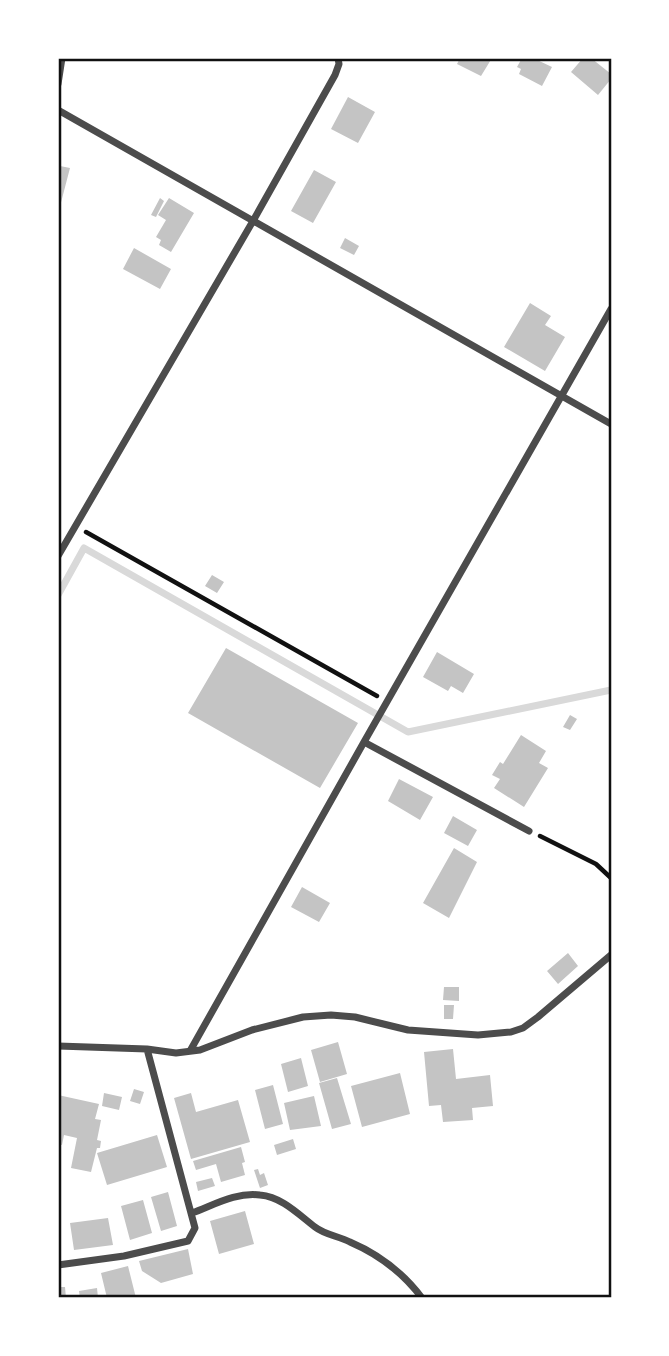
<svg xmlns="http://www.w3.org/2000/svg" width="669" height="1356" viewBox="0 0 669 1356" font-family="Lato,sans-serif">
  <style>
    .lines { fill: none; stroke-linecap: round; stroke-linejoin: round }
    .stream { stroke: #d9d9d9; stroke-width: 7 }
    .building { fill: #c4c4c4 }
    .path { stroke: #111; stroke-width: 4.5 }
    .minor { stroke: #4c4c4c; stroke-width: 7 }
    .neatline { fill: none; stroke: #111; stroke-width: 2.5 }
  </style>
  <rect width="100%" height="100%" fill="#fff"/>
  <g class="lines">
    <path class="stream" d="M58,595L84,548L408,732L611,690"/>
  </g>
  <path class="building" d="M460,58H492L481,76L457,64Z
    M522,58H533L552,67L542,86L519,74L521,69L517,67Z
    M583,58H591L611,74V79L598,95L571,72Z
    M348,97L375,112L358,143L331,129Z
    M60,166L70,168L58,214V172Z
    M314,170L336,182L313,223L291,211Z
    M160,198L164,201L156,217L151,215Z
    M169,198L194,213L171,252L159,245L161,240L156,237L166,220L158,215Z
    M345,238L359,246L354,255L340,248Z
    M134,248L171,269L160,289L123,269Z
    M530,303L551,316L545,325L565,337L545,371L504,347Z
    M212,575L224,582L217,593L205,586Z
    M226,648L358,723L320,788L188,713Z
    M437,652L474,674L463,693L451,686L448,691L423,677Z
    M570,715L577,719L570,730L563,727Z
    M521,735L546,751L539,763L548,768L524,807L494,788L500,779L492,775L500,762L503,764Z
    M399,779L433,797L420,820L388,801Z
    M453,816L477,830L468,846L444,833Z
    M454,848L477,862L449,918L423,903Z
    M302,887L330,903L319,922L291,907Z
    M568,953L578,966L558,984L547,971Z
    M444,987H459V1001L443,1000Z
    M444,1005H454L453,1019H444Z
    M338,1042L347,1074L320,1082L311,1050Z
    M453,1049L456,1079L490,1075L493,1106L472,1108L473,1120L443,1122L441,1105L429,1106L424,1052Z
    M301,1058L308,1086L288,1092L281,1064Z
    M400,1073L410,1114L362,1127L351,1086Z
    M337,1078L351,1124L332,1129L319,1083Z
    M273,1085L283,1124L265,1129L255,1090Z
    M134,1089L144,1092L140,1104L130,1101Z
    M104,1093L122,1097L119,1110L102,1106Z
    M191,1093L196,1112L238,1100L250,1142L191,1159L174,1098Z
    M58,1095L99,1104L95,1119L101,1120L97,1140L101,1141L100,1148H97L91,1172L71,1168L77,1138L64,1135L62,1145L58,1144Z
    M314,1096L321,1126L290,1130L284,1103Z
    M157,1135L167,1167L107,1185L97,1153Z
    M293,1139L296,1149L277,1155L274,1145Z
    M241,1147L245,1162L242,1163L245,1175L221,1182L216,1164L196,1170L193,1161Z
    M258,1169L260,1175L264,1173L268,1185L260,1188L254,1170Z
    M212,1178L215,1186L198,1191L196,1182Z
    M168,1192L177,1226L161,1231L151,1197Z
    M143,1200L152,1233L130,1240L121,1206Z
    M245,1211L254,1244L219,1254L210,1221Z
    M108,1218L113,1245L74,1250L70,1223Z
    M188,1249L193,1274L161,1283L142,1271L139,1261Z
    M128,1266L136,1298H107L101,1273Z
    M58,1287H65L66,1298H58Z
    M97,1288L98,1298H80L79,1291Z"/>
  <g class="lines">
    <path class="path" d="M86,532L377,696
      M540,836L596,864L611,878"/>
    <path class="minor" d="M58,84L62,58
      M58,110L611,424
      M58,556L253,221L335,75L339,64L338,58
      M364,742L529,831
      M58,1046L147,1049L176,1053L200,1050L252,1030L303,1017L331,1015L355,1017L408,1030L478,1035L511,1032L523,1028L538,1017L611,955
      M190,1051L364,742L611,309
      M192,1213C214,1205 236,1192 260,1195C282,1197 298,1214 315,1227C325,1235 339,1236 350,1242C378,1254 404,1274 422,1298
      M58,1265L124,1256L188,1241L195,1228L147,1049"/>
  </g>
  <rect width="669" height="1356" fill="none" stroke="#ffffff" stroke-width="119"/>
  <rect x="60" y="60" width="550" height="1236" class="neatline"/>
</svg>
